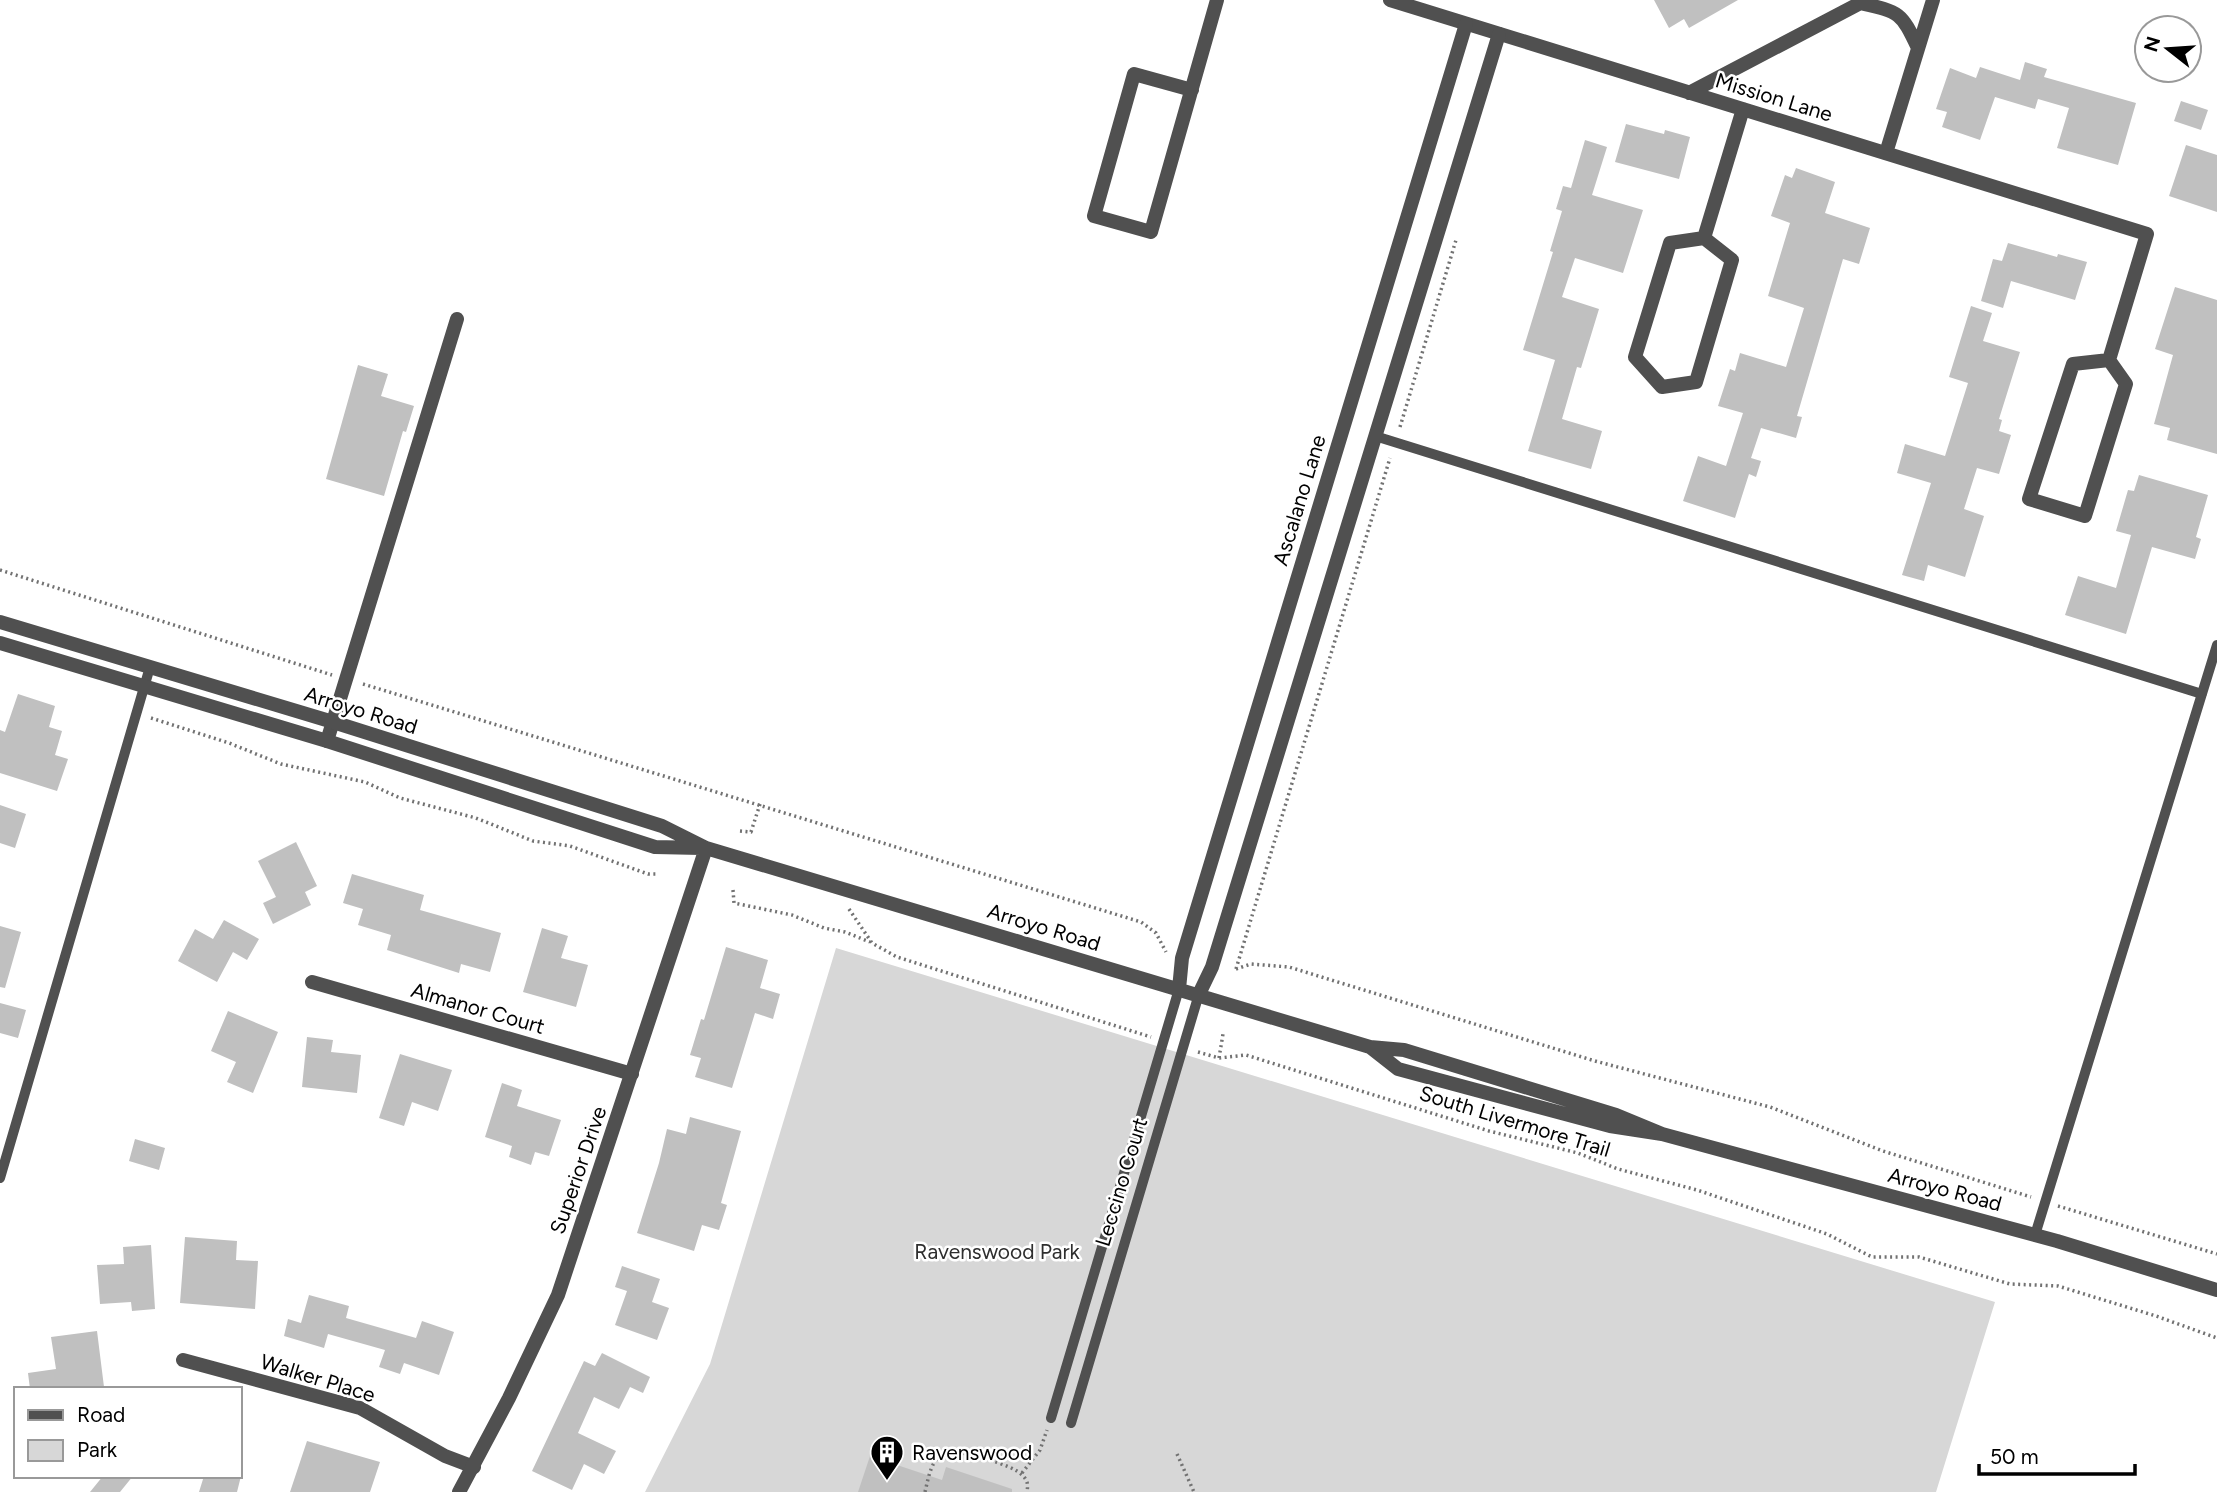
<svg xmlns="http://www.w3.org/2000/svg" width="2217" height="1492" viewBox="0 0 2217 1492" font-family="Figtree,sans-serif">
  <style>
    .green { fill: #d7d7d7 }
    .building { fill: #c0c0c0 }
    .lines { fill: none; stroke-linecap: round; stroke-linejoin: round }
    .path { stroke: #727272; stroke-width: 3.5; stroke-dasharray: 2 3.5; stroke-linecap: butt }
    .service { stroke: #505050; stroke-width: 10 }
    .minor { stroke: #505050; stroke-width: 14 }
    .tertiary { stroke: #505050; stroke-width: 14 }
    .labels { text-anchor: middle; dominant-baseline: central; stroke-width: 5; stroke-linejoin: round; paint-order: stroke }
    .street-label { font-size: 21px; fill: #000; stroke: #fff }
    .park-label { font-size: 21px; fill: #2e2e2e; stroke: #fff }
    .poi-label { font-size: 21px; fill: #000; stroke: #fff; text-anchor: start }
  </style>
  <rect width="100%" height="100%" fill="#fff"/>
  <path class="green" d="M836,948L1995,1302L1936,1492H645L710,1364Z"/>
  <path class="building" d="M1654,0H1738L1689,28L1684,19L1669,28Z
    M2025,62L2047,69L2044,77L2136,103L2118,165L2057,148L2069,108L2038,99L2035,109L1995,97L1980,140L1942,127L1947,112L1936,109L1950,68L1976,78L1980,67L2020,80Z
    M2181,101L2208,110L2201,130L2174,121Z
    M1626,124L1664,134L1665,130L1690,137L1679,179L1615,162Z
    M1585,140L1607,147L1592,195L1643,210L1623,273L1575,258L1562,297L1599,309L1581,368L1577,367L1562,419L1602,431L1591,469L1528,451L1555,360L1523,350L1553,252L1550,251L1562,211L1556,209L1563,186L1571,188Z
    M2186,145L2217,155V212L2169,196Z
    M1796,168L1835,182L1825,213L1870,228L1859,264L1843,259L1797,416L1802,417L1796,438L1761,428L1751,458L1761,461L1756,477L1749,474L1735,518L1683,501L1698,456L1726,466L1743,413L1718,406L1730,369L1735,371L1740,353L1786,367L1804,308L1768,296L1790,223L1771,216L1785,175L1792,178Z
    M2008,243L2057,257L2058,254L2087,262L2075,300L2011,281L2003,308L1981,301L1993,259L2002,261Z
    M2175,287L2217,300V454L2167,440L2170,428L2154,424L2173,355L2155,349Z
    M1971,306L1992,313L1983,341L2020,352L1999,419L2002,420L1999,431L2011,435L1999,474L1977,468L1964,509L1984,516L1965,577L1928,565L1924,581L1902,575L1931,483L1897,473L1905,444L1945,456L1968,383L1949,377Z
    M358,365L388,374L381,396L414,406L406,432L403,431L384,496L326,479Z
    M2139,475L2208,495L2196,537L2201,539L2195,559L2152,547L2126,634L2065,615L2078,576L2116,588L2131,535L2116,531L2128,490L2134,491Z
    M18,694L55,706L49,727L62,731L55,755L68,759L57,791L0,773V730L5,732Z
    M0,805L26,814L15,848L0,843Z
    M296,842L317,886L305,892L311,905L273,924L263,903L276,897L258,861Z
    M352,874L424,895L420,910L501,933L490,972L461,964L459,973L387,950L391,935L358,925L363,909L343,903Z
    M224,920L259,939L247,960L233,952L217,982L178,961L195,929L213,939Z
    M0,926L21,932L5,988L0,987Z
    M542,928L568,936L561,958L588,965L576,1007L523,992Z
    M726,947L768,960L760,988L780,994L773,1019L755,1013L732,1088L695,1077L701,1058L690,1055L701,1019L704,1020Z
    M0,1003L26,1010L18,1038L0,1033Z
    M228,1011L278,1032L253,1093L227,1082L236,1062L211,1051Z
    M307,1037L333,1040L331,1052L361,1055L357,1093L302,1087Z
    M400,1054L452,1070L438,1111L412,1102L404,1126L379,1118Z
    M502,1083L522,1090L517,1106L561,1120L549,1156L535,1152L531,1165L509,1157L512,1146L485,1137Z
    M690,1117L741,1131L721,1203L727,1205L719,1230L702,1225L694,1251L637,1233L659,1163L667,1129L686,1134Z
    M135,1139L165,1148L159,1170L129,1161Z
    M185,1237L237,1241L236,1260L258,1261L255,1309L180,1303Z
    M151,1245L155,1309L132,1311L131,1302L100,1304L97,1265L124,1264L123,1247Z
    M622,1266L660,1279L652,1302L669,1308L657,1340L615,1325L627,1291L615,1287Z
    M309,1295L349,1306L346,1318L416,1338L422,1321L454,1332L439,1375L404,1363L400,1374L379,1367L385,1350L328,1334L324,1348L284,1336L288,1319L301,1323Z
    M97,1331L104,1387L30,1389L28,1373L56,1369L51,1337Z
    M602,1353L650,1377L643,1393L630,1387L619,1409L594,1397L578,1433L616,1451L604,1474L584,1464L572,1490L532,1471L584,1361L595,1366Z
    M307,1441L380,1462L370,1492H290Z
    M870,1456L942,1480L946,1467L1012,1489V1492H858Z
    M103,1476H133L120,1492H90Z
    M204,1476H241L237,1492H199Z"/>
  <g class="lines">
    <path class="path" d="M1400,427L1456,240
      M0,570L332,675
      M363,684L1141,922L1156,933L1166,952
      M151,718L229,743L281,764L365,782L400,798L476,818L533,841L570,846L648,874H657
      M740,831L751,832L760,804
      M733,890L734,903L792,915L824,928L845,932L870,942
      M849,909L872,943L897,957L1151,1037
      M1236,969L1251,964L1289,967L1595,1061L1770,1107L1883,1151L2031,1197
      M1236,969L1390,458
      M1198,1052L1219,1058L1246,1055L1489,1131L1578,1153L1618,1169L1697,1190L1827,1234L1872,1257H1919L2010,1284L2058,1286L2156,1316L2217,1338
      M1219,1058L1223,1034
      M2058,1206L2217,1254
      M1177,1454L1194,1492
      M1022,1473L1040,1450L1047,1430
      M925,1492C929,1475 931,1460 946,1450C964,1453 1012,1463 1023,1476C1028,1481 1028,1485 1027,1492"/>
    <path class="service" d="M1375,436L2202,694
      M0,1178L150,667
      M2035,1235L2217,645
      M1051,1418L1179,989
      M1071,1423L1199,994"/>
    <path class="minor" d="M1390,0L2147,234L2109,360L2126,384L2085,516L2029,499L2073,364L2109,360
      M1860,3C1900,12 1901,12 1918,48
      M1192,90L1134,74L1094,216L1151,232L1217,0
      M1689,93L1866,0
      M1886,153L1933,0
      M1704,238L1670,243L1635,357L1662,387L1696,382L1732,260L1704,238L1743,109
      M327,741L457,319
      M312,982L632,1074
      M183,1360L360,1408L445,1456L474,1467"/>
    <path class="tertiary" d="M0,622L333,722L662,826L706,848L1370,1047L1404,1050L1616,1115L1662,1134
      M0,643L327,741L655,847L701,848
      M1179,989L1182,958L1466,24
      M1199,994L1212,967L1499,34
      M1370,1047L1398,1069L1610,1126L1662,1134L2057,1241L2217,1290
      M459,1492L509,1398L558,1295L706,848"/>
  </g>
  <defs>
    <symbol id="building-pin" viewBox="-11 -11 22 30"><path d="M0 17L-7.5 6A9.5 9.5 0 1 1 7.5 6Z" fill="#000" stroke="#fff"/><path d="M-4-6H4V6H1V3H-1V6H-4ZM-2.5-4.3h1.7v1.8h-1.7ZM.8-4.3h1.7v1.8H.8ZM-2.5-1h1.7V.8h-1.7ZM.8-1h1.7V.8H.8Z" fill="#fff"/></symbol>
  </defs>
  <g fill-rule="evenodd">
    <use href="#building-pin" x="868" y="1433" width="38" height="52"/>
  </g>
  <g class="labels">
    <g class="street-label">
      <text transform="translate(1774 97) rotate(17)">Mission Lane</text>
      <text transform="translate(1299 500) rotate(-73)">Ascalano Lane</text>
      <text transform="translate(361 710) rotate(17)">Arroyo Road</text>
      <text transform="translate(1044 927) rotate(17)">Arroyo Road</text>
      <text transform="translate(478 1008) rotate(16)">Almanor Court</text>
      <text transform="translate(1515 1121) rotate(17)">South Livermore Trail</text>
      <text transform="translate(578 1170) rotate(-71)">Superior Drive</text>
      <text transform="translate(1121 1182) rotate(-73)">Leccino Court</text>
      <text transform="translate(1945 1189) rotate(15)">Arroyo Road</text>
      <text transform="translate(318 1378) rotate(17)">Walker Place</text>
    </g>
    <g class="park-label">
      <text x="997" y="1251">Ravenswood Park</text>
    </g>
    <g class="poi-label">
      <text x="912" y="1452">Ravenswood</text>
    </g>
  </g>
  <rect x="14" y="1387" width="228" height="91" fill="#ffffff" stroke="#999999" stroke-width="2"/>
  <rect x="28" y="1410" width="35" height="10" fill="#505050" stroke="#999999" stroke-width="2"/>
  <text x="77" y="1422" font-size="21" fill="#000000">Road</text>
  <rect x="28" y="1440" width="35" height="21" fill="#d7d7d7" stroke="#999999" stroke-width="2"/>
  <text x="77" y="1457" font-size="21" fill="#000000">Park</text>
  <g transform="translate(2168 49) rotate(287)"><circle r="33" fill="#ffffff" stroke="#999999" stroke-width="2"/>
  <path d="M0-5L12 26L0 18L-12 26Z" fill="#000000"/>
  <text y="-10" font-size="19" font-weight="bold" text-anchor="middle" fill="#000000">N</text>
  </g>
  <path d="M1979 1464v10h156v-10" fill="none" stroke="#000000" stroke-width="3.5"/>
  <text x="1990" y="1464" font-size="21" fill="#000000" stroke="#ffffff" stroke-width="5" paint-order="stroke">50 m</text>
</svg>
